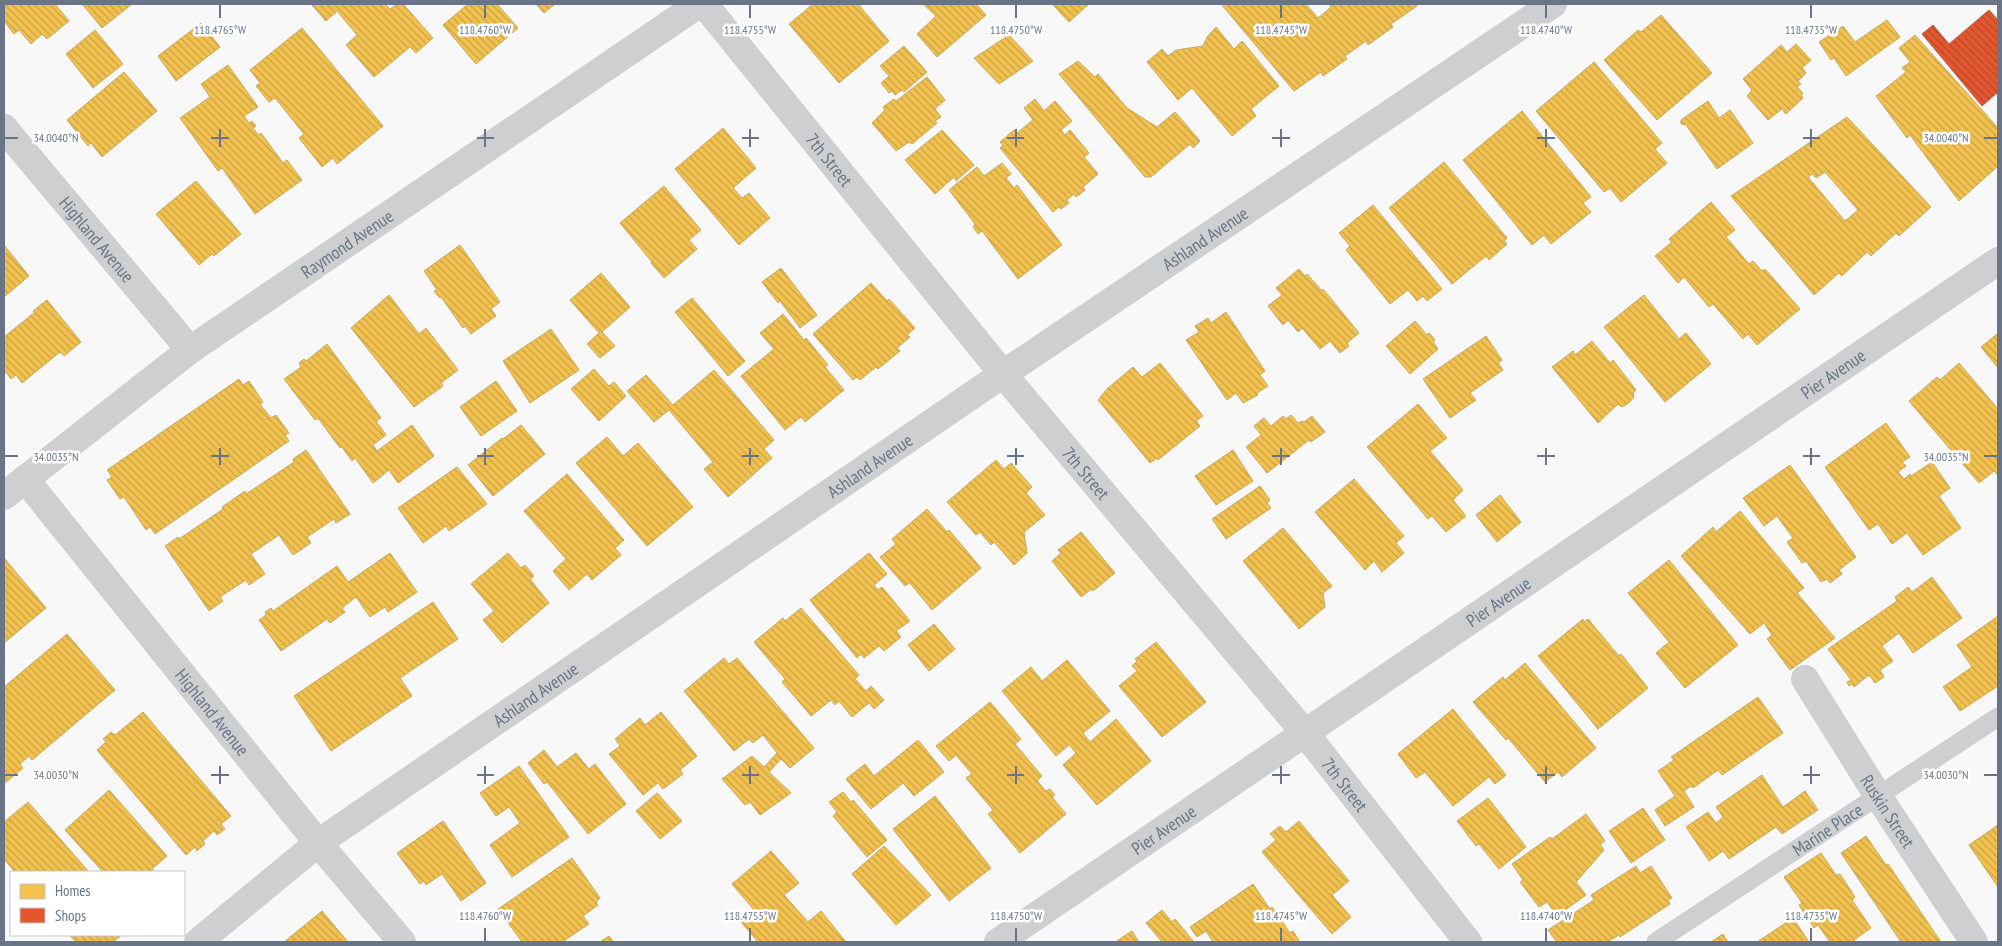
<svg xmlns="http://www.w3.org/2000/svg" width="2002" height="946" viewBox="0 0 2002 946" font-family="'PT Sans Narrow',sans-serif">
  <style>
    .homes { fill: url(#homes-back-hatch); stroke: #c9aa5f; fill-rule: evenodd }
    .shops { fill: url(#shops-back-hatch); stroke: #bf6048 }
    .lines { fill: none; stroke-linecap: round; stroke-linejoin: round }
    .service { stroke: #cecfd1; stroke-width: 19 }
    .minor { stroke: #cecfd1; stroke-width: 28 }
    .ticks { fill: none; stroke: #697586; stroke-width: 2 }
    .labels { text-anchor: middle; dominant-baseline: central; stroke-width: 5; stroke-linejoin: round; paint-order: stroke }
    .street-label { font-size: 18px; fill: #697586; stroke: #fff }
    .ticks-label { font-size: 12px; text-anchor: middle; fill: #697586; stroke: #fff; stroke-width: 5; stroke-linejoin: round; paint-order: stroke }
  </style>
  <defs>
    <pattern id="homes-back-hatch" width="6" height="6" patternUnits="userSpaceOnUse" patternTransform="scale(1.25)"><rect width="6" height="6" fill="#f2c14e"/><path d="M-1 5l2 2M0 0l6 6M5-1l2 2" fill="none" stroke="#c8a146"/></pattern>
    <pattern id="shops-back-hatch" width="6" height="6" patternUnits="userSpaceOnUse" patternTransform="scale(1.25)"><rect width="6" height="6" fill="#e4572e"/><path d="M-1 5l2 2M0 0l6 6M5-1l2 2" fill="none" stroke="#b34a2c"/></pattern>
  </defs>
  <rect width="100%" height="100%" fill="#f8f8f8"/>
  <path class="homes" d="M4,4H55L69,21L47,39L42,34L31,44L19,30L14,34L4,21Z
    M82,4H132L102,28Z
    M311,4H385L390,9L397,4H403L433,38L416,53L410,47L374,77L346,45L357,35L337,11L326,21Z
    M468,4H497L518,28L476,64L443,25Z
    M536,4H555L544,13Z
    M813,4H858L889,41L839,83L789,24Z
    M923,4H976L986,15L937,57L917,34L936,16Z
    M1052,4H1089L1069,22Z
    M1221,4H1306L1318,18L1331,7L1329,4H1415L1417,6L1391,24L1393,27L1368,45L1366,41L1345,56L1347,59L1323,76L1321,72L1294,91Z
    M1661,15L1712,73L1657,120L1604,60L1638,30L1641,32Z
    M1887,20L1900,37L1846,76L1834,58L1831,60L1819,42L1843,26L1855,42Z
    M201,23L220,47L176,81L158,56Z
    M1216,27L1234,49L1242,41L1279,86L1251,109L1256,116L1232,136L1192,88L1178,100L1147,62L1162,49L1168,56L1176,50L1203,46L1207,37Z
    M302,28L383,126L337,164L333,158L322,167L299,138L304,134L275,98L269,102L256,86L260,83L250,70Z
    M95,30L123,64L93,88L66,54Z
    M1009,35L1033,61L999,84L974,58Z
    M1915,35L1998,128V166L1959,201L1910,135L1907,138L1876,96L1906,72L1902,68L1910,62L1899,48Z
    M1796,44L1811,60L1802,68L1806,73L1798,81L1801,84L1797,87L1803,93L1801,95L1803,98L1786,114L1782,109L1768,120L1747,96L1752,90L1743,79L1781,45L1787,52Z
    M904,46L927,72L904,92L902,90L895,95L892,91L889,93L881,83L889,76L880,66Z
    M1078,61L1095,77L1098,74L1127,108L1157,127L1175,112L1200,141L1193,148L1190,144L1151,177H1145L1059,74Z
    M1594,62L1662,143L1655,149L1667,163L1621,202L1610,188L1604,192L1536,111Z
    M228,65L258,107L244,116L249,123L252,121L256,126L253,128L258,135L261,133L283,163L287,160L302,180L255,214L222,168L218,171L180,118L210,97L201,84Z
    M124,72L157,111L102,157L91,143L88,146L67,120Z
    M927,77L945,100L935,109L941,117L935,121L937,123L912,144L909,142L896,151L872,123L885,110L883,107L894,99L896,101Z
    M1035,99L1044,111L1055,101L1072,121L1061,130L1065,135L1070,130L1089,153L1084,157L1098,174L1083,187L1085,190L1076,197L1074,194L1067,200L1069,203L1061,209L1059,207L1053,212L1000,148L1003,145L1000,142L1014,130L1017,133L1033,120L1024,108Z
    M1708,101L1719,118L1730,110L1753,143L1717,169L1686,125L1681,124V120Z
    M1522,111L1591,197L1583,203L1591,212L1551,244L1544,235L1532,245L1463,160Z
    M1847,117L1931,207L1899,236L1896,233L1871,256L1867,252L1842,276L1839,273L1814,295L1731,196ZM1825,172L1858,210L1845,221L1808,177L1812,174L1816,178Z
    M723,128L756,168L733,188L742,198L749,193L770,218L739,245L675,169Z
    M942,130L974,165L956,181L954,177L935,194L905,160Z
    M1444,162L1507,238L1504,241L1507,244L1489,260L1486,256L1452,284L1389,208Z
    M1002,163L1011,174L1006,178L1014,188L1017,185L1062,245L1018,279L982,231L978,234L973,227L975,224L949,190L977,167L984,176Z
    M196,181L241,234L214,256L212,254L199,265L156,214Z
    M664,186L701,230L689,240L697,249L664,278L651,263L652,262L620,223Z
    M1711,202L1735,230L1726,237L1749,264L1753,261L1762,271L1765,269L1800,309L1757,345L1748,334L1743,339L1713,304L1709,307L1684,277L1678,283L1655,256L1672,242L1669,239Z
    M1373,205L1442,289L1427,301L1423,296L1417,301L1408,290L1390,304L1346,250L1350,246L1339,233Z
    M4,245L29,276L4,297Z
    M460,245L500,302L491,309L496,316L471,334L465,326L463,328L441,297L440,298L434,291L437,290L424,271Z
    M781,268L817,315L800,328L780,301L778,303L762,282Z
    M1299,269L1305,276L1307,274L1322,291L1323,289L1359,333L1347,343L1349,346L1340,353L1330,341L1320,349L1302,328L1298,332L1288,320L1283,325L1268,306L1282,295L1276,288Z
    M601,273L630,307L602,332L615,346L600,358L587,344L599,333L570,300Z
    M871,283L887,301L889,299L915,328L907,335L910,337L897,348L900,351L878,369L876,367L860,380L857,377L853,380L813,334Z
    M389,295L419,334L426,328L458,370L441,383L443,386L414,407L351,328Z
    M1644,295L1679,339L1686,333L1711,364L1665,402L1604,327Z
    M692,298L745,361L728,376L675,312Z
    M47,300L81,342L64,356L60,352L22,383L16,375L11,379L6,372L4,374V337L35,312L33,311Z
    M1226,312L1265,371L1260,375L1268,386L1257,393L1258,395L1243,403L1236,393L1227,400L1186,340L1199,332L1195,326L1208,318L1211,323Z
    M783,314L804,340L806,338L828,365L825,367L844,390L805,422L801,417L785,430L741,376L774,349L760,333Z
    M1415,321L1427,335L1429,333L1435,340L1433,342L1438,349L1410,374L1386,346Z
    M551,329L579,370L530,403L503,361Z
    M1998,333V368L1981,347Z
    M1486,336L1502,360L1498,363L1503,370L1470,393L1476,400L1450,418L1423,379Z
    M1592,341L1610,363L1613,360L1636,390L1633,393L1634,397L1629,403L1622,407L1618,404L1598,423L1552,367L1573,351L1575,355Z
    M327,344L381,418L376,421L386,435L373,445L377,451L412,425L434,456L398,483L389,470L373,483L355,458L352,461L342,447L340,448L318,418L315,420L284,379L301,367L299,363L304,359L306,361Z
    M1160,363L1203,416L1196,421L1200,426L1158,460L1157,458L1150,463L1098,400L1107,389L1133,367L1142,377Z
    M1959,363L1998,409V475L1994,471L1979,483L1909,401L1937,377L1940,380Z
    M594,369L609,386L614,382L626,396L599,421L571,389Z
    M714,370L774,440L764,449L772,458L728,497L704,469L713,462L669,410L654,422L627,391L646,375L673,405Z
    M239,379L243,385L249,381L263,402L260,404L271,418L276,415L289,433L285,435L289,441L155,534L150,527L146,530L124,497L120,499L107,480L112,477L107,470Z
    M496,381L517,411L481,436L460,407Z
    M1418,404L1447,438L1430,451L1463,490L1453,500L1466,516L1446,532L1432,516L1428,519L1367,447Z
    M1291,415L1298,423L1302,421L1304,422L1312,416L1325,432L1311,442L1309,440L1267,473L1246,447L1261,435L1254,426L1264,418L1271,426L1283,416L1286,419Z
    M1886,423L1910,457L1902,462L1906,466L1898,472L1904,479L1910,474L1911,476L1932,462L1950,488L1939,496L1961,528L1923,555L1907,533L1892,544L1878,524L1869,530L1825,467Z
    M521,425L545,454L493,496L468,465L502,438L503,439Z
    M607,437L623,456L638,443L693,507L647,546L576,463Z
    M306,450L350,514L336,523L334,519L307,537L311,543L293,555L279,535L251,554L265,574L249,585L246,580L220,597L223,601L209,611L165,546L178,537L179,539L223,509L222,507L245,491L246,494L294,462L293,459Z
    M1233,450L1253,481L1216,505L1195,476Z
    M996,460L1004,469L1011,463L1032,487L1026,493L1045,515L1024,532L1027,553L1014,565L994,542L991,545L980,532L976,535L947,502Z
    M1790,465L1856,557L1839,570L1842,574L1830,583L1827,579L1821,582L1806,561L1802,563L1787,542L1793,538L1777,516L1764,526L1743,498Z
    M457,467L487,504L449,531L446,526L423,543L398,508Z
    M567,474L624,540L615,548L621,555L592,580L587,574L569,590L553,571L566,559L524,511Z
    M1354,479L1404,536L1396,543L1404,553L1382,572L1374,561L1365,570L1315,512Z
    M1260,486L1270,500L1267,503L1271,508L1226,539L1212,519Z
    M1500,495L1521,522L1497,542L1476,515Z
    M927,509L947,532L949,530L981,568L932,610L910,583L905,586L880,557L896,544L892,539Z
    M1740,511L1804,588L1797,593L1835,638L1790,670L1767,639L1772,635L1764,623L1750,634L1681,556L1713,527L1716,532Z
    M1283,528L1332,586L1323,593L1325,607L1299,629L1243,561Z
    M1081,532L1115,573L1093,591L1092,589L1081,597L1052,561L1061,553L1058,550Z
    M390,553L417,592L388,612L385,607L370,617L356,597L342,608L345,612L330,623L327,619L281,651L259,620L266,615L265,612L271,608L273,611L337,566L348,582Z
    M508,553L521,568L525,565L534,576L530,579L549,603L502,643L483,620L494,611L471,584Z
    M869,553L887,574L874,585L878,590L882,587L910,621L896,631L901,637L884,651L879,646L864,658L861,654L857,658L810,600Z
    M4,558L46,608L4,643Z
    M1669,560L1738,645L1685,688L1656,653L1669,642L1628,593Z
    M1932,577L1962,618L1913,653L1899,633L1882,646L1893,661L1880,670L1884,677L1875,683L1869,675L1854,687L1852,684L1849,686L1847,682L1851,680L1828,649L1897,601L1895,597L1908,587L1912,592Z
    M433,602L458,639L400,678L412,696L331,751L294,696Z
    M801,608L859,675L855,679L866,691L871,686L884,700L874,709L869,703L852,717L839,701L835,705L831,700L811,716L782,682L785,679L754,642L783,618L785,621Z
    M1998,616V686L1960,711L1943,687L1972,667L1957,645Z
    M1583,619L1584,622L1588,619L1619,656L1621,654L1648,688L1598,729L1538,656Z
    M934,624L955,649L929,671L908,645Z
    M67,634L115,690L32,760L29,756L20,764L23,768L4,784V687Z
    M1156,642L1206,702L1162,737L1119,686L1137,671L1132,666L1137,661L1135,659Z
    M724,658L729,664L737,658L814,748L790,768L781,759L769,772L791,793L760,815L750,802L745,805L722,779L752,756L764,767L777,753L763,735L753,743L749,739L734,751L684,691Z
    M1067,660L1110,711L1083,733L1090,742L1116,719L1151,761L1097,805L1063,765L1076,753L1069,745L1056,756L1002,691L1031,667L1042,681Z
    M1525,663L1596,748L1562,777L1558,772L1545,782L1508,738L1506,740L1473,702L1503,677L1505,680Z
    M1758,697L1783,733L1722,775L1718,770L1693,788L1691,786L1684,791L1694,807L1665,826L1655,810L1675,796L1658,771L1674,760L1671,757Z
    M990,702L1021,739L1015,744L1042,776L1037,781L1046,791L1050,789L1055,795L1052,797L1066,814L1020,853L988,814L993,810L966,778L972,774L956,755L949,761L936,746Z
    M1453,709L1506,775L1495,784L1489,777L1453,806L1425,772L1416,778L1398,754Z
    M143,712L231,816L221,824L225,829L217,835L214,831L203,841L205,844L197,851L195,847L186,855L97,750L106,742L103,739L111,732L115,735Z
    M661,712L697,756L680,770L683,774L663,789L658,783L643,795L609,754L620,746L615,739L640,718L645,725Z
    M918,740L944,772L914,796L903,783L871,809L846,779L865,764L874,776Z
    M544,750L557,767L576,753L589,769L595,764L626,804L588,834L547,782L544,784L528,763Z
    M519,766L569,837L512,877L490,845L520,823L509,807L496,816L480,793Z
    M1762,775L1783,807L1805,791L1818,810L1782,834L1776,827L1729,859L1723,851L1709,861L1686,827L1708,812L1716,823L1723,817L1716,807Z
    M109,790L167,856L152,869L154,872H103L65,830Z
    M843,792L851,802L853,800L887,840L867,857L833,816L837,812L829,802Z
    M657,793L682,821L660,839L636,811Z
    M935,796L991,868L949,901L893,829Z
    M1488,798L1526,847L1499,869L1479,844L1476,846L1457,821Z
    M28,802L89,872H15L4,859V822Z
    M1643,808L1665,840L1631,863L1609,831Z
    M1586,814L1605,841L1600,844L1604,850L1576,882L1586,895L1557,916L1547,902L1539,907L1520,882L1523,880L1512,864L1550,837L1552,839Z
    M443,821L486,883L461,901L442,874L426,885L424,881L420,884L397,853Z
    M1299,821L1349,881L1332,895L1351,917L1332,934L1262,852L1276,840L1270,834L1280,826L1286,832Z
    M1998,825V887L1969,845Z
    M1866,836L1886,865L1888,864L1941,942H1901L1841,853Z
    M884,846L931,895L896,925L852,874Z
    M771,851L799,883L784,895L808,922L821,911L846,942H758L741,922L754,910L732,884Z
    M1821,853L1836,875L1840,874L1855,897L1852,900L1871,928L1854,940L1856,942H1830L1818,925L1814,928L1799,905L1802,903L1784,877Z
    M572,858L600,898L596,902L598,905L583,916L589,924L562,942H522L498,909Z
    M1636,866L1640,873L1651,866L1672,898L1668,900L1670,904L1620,937L1619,935L1607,942H1557L1548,930L1594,900L1591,895Z
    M1253,884L1270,909L1272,907L1290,933L1293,931L1300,942H1213L1206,931L1197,937L1190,927Z
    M1162,910L1172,922L1175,919L1194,942H1162L1146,923Z
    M322,911L348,942H284Z
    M1793,918L1809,942H1757Z
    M1132,931L1139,942H1115Z
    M1723,934L1728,942H1711Z
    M69,935H122L113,942H76Z
    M609,936L614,942H600Z"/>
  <path class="shops" d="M1989,10L1998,20V92L1982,106L1922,34L1933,25L1949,44Z"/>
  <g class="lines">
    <path class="service" id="s1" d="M1656,942L1998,717"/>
    <g class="minor">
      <path id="s2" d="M704,4L1003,374L1305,733L1468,942"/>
      <path id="s3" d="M4,128L190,350"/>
      <path id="s4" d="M25,479L318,843L402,942"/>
      <path id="s5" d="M4,496L190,350L699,4"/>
      <path id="s6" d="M1805,679L1878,796L1974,942"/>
      <path id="s7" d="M198,942L318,843L1003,374L1553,4"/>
      <path id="s8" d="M998,942L1998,261"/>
    </g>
  </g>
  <path class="ticks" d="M220,5V18M485,5V18M750,5V18M1016,5V18M1281,5V18M1546,5V18M1811,5V18M220,129V147M485,129V147M750,129V147M1016,129V147M1281,129V147M1546,129V147M1811,129V147M5,138H18M211,138H229M477,138H494M742,138H759M1007,138H1024M1272,138H1290M1537,138H1555M1803,138H1820M1984,138H1997M220,448V465M485,448V465M750,448V465M1016,448V465M1281,448V465M1546,448V465M1811,448V465M5,456H18M211,456H229M477,456H494M742,456H759M1007,456H1024M1272,456H1290M1537,456H1555M1803,456H1820M1984,456H1997M220,766V784M485,766V784M750,766V784M1016,766V784M1281,766V784M1546,766V784M1811,766V784M5,775H18M211,775H229M477,775H494M742,775H759M1007,775H1024M1272,775H1290M1537,775H1555M1803,775H1820M1984,775H1997M485,928V941M750,928V941M1016,928V941M1281,928V941M1546,928V941M1811,928V941"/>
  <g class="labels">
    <g class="street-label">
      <text stroke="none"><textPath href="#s2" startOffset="200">7th Street</textPath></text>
      <text stroke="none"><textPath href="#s7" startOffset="1229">Ashland Avenue</textPath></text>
      <text stroke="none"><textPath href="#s3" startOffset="145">Highland Avenue</textPath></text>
      <text stroke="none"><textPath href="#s5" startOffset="426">Raymond Avenue</textPath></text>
      <text stroke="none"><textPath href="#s8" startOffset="1010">Pier Avenue</textPath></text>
      <text stroke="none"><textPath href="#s7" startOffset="824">Ashland Avenue</textPath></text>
      <text stroke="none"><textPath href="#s2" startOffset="605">7th Street</textPath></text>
      <text stroke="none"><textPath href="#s8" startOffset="605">Pier Avenue</textPath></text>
      <text stroke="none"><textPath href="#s7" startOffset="419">Ashland Avenue</textPath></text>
      <text stroke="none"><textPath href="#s4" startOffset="299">Highland Avenue</textPath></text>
      <text stroke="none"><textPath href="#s2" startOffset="1010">7th Street</textPath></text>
      <text stroke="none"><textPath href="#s6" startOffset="156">Ruskin Street</textPath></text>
      <text stroke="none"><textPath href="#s8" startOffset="200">Pier Avenue</textPath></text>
      <text stroke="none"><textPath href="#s1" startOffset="205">Marine Place</textPath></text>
    </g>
  </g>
  <g class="ticks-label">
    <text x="220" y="34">118.4765°W</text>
    <text x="485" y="34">118.4760°W</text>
    <text x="750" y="34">118.4755°W</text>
    <text x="1016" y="34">118.4750°W</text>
    <text x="1281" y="34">118.4745°W</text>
    <text x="1546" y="34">118.4740°W</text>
    <text x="1811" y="34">118.4735°W</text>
    <text x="56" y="142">34.0040°N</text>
    <text x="1946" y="142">34.0040°N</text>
    <text x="56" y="461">34.0035°N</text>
    <text x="1946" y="461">34.0035°N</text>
    <text x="56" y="779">34.0030°N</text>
    <text x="1946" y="779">34.0030°N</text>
    <text x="485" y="920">118.4760°W</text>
    <text x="750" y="920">118.4755°W</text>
    <text x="1016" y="920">118.4750°W</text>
    <text x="1281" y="920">118.4745°W</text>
    <text x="1546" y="920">118.4740°W</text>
    <text x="1811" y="920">118.4735°W</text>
  </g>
  <rect width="2002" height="946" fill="none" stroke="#697586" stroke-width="10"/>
  <rect x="10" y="871" width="175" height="65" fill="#ffffff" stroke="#c3c8cf"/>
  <rect x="20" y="884" width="25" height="15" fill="#f2c14e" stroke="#c3c8cf"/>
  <text x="55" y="896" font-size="15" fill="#697586">Homes</text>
  <rect x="20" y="908" width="25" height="15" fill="#e4572e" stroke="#c3c8cf"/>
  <text x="55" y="921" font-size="15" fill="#697586">Shops</text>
</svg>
